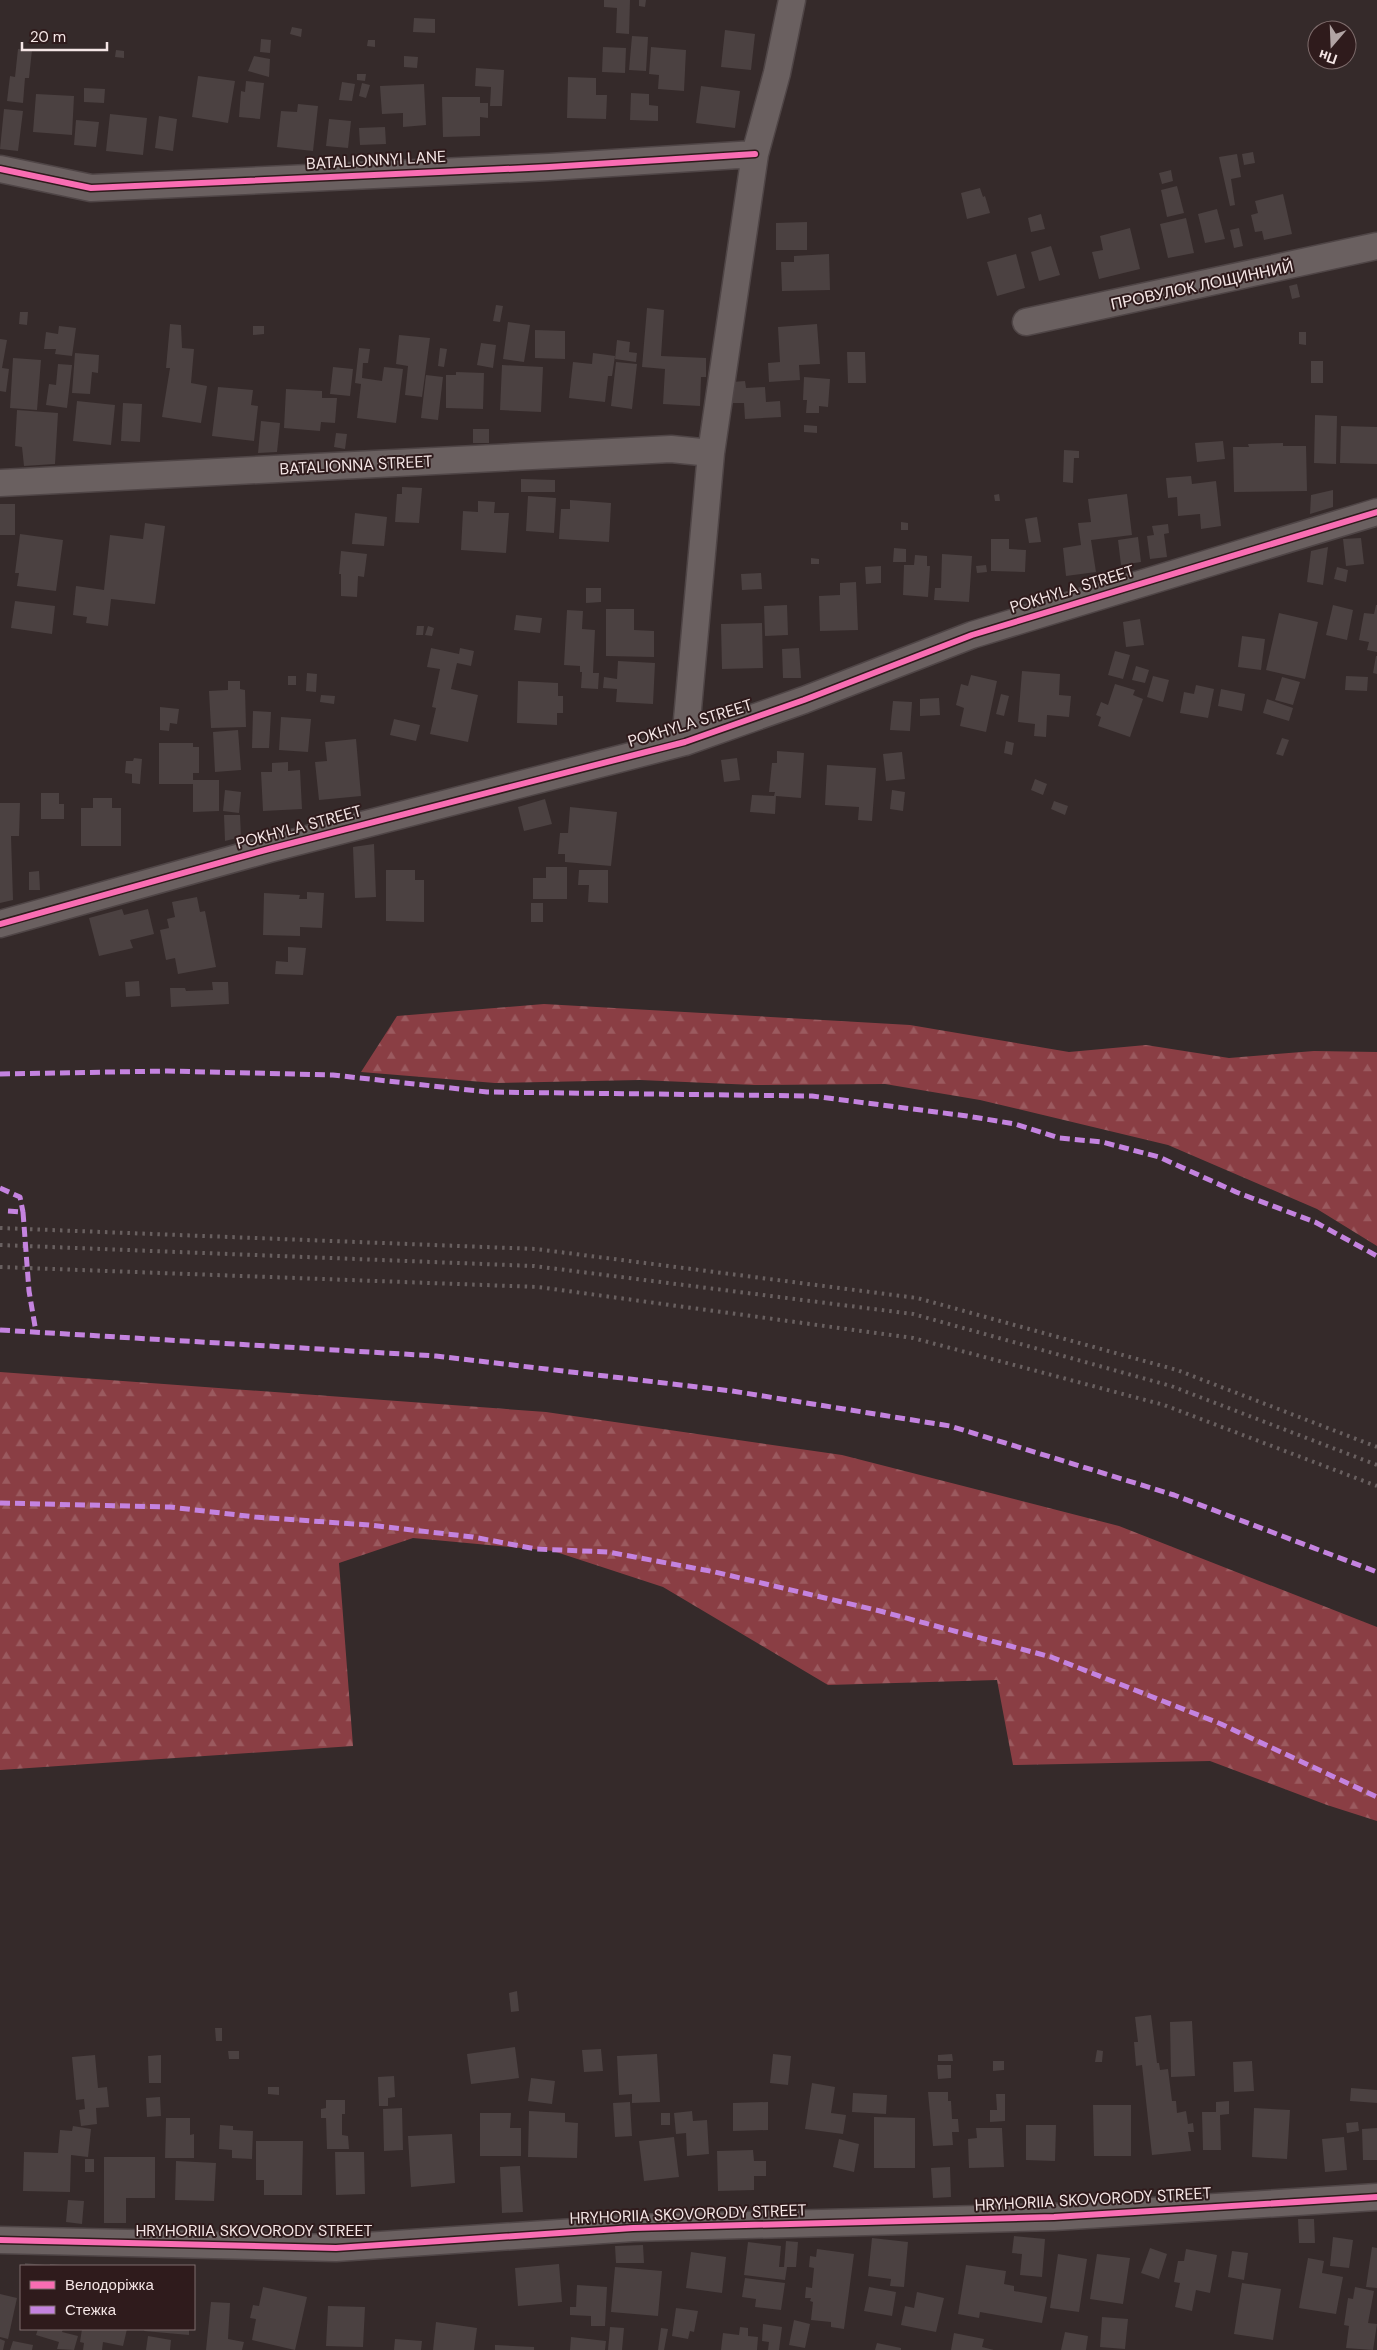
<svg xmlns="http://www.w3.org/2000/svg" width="1377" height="2350" viewBox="0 0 1377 2350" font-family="'DM Sans',sans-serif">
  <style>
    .forest { fill: url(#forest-firs) }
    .building { fill: #4b4141 }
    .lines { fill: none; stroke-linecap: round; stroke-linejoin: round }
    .minor-casing { stroke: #4f4546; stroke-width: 29 }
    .minor { stroke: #6a6060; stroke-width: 26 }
    .rail { stroke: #696060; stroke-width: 4; stroke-dasharray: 2.5 5; stroke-linecap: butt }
    .quiet { stroke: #c483df; stroke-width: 5; stroke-dasharray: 10 5; stroke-linecap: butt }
    .cycleway-casing { stroke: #2f1b1c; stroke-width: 9 }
    .cycleway { stroke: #f96db3; stroke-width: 6 }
    .labels { text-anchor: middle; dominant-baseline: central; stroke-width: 4; stroke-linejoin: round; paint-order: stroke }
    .street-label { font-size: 16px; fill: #f4e5e5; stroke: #2f1b1c }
  </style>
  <defs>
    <pattern id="forest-firs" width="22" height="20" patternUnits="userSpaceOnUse" patternTransform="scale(1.25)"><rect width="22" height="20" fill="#8a3e44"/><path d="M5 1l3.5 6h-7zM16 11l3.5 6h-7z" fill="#9b5a5f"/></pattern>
  </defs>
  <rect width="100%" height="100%" fill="#352a2a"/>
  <path class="forest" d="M544,1004L910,1025L1069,1052L1146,1045L1229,1058L1314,1051L1377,1052V1246L1317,1209L1168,1145L980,1100L885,1084L754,1085L640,1080L495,1083L361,1072L397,1016Z
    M0,1372L546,1412L842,1455L1119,1526L1377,1627V1821L1327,1805L1210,1761L1013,1765L997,1680L828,1685L663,1587L553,1551L413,1538L339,1563L353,1746L0,1770Z"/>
  <path class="building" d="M604,0H630L629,34L616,33L617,8L604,7Z
    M639,0H646L645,7L639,6Z
    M414,18L435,19V33L413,32Z
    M292,27L302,29L301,37L290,34Z
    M725,30L755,34L751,70L721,67Z
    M632,36L648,37L646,71L629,70Z
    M261,39L271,40L270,53L260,52Z
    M368,40H375V47L367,46Z
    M603,47L626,48L625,73L602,72Z
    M651,47L686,50L684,91L658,89L659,75L649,74Z
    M18,49L32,50L29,78H25L23,103L7,101L10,76L15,77Z
    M116,50L124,51V58L115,57Z
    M254,56L270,59L269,77L248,71Z
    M404,56L418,57L417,68L404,67Z
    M476,68L504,70L502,106H490L491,87L475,86Z
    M357,74H366L365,81L357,80Z
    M198,76L235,81L228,123L192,117Z
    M568,77L596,78V95H607L606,119L567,118Z
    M246,81L264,83L260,119L239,117L241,91L245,92Z
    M342,82L355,84L352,101L339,100Z
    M362,83L370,85L366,98L359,96Z
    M424,84L426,125L403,127V113L382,114L380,86Z
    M701,86L740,91L735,128L696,123Z
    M84,88L105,89L104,103L84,102Z
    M631,93L649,94V105L658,106V121L630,120Z
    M36,94L74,96L72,135L33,132Z
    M442,97H480V103H488V118L480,117V136L443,137Z
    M298,104L318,106L313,151L277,147L281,111L297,112Z
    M4,109L23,111L18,151L0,149Z
    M110,114L147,118L143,155L106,151Z
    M159,116L177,119L173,151L155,148Z
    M329,119L351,121L348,148L326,146Z
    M76,120L99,122L96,147L74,145Z
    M385,127L386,144L360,145L359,128Z
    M1253,152L1255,163L1244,165L1242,154Z
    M1237,154L1241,177L1231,179L1235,205L1230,206L1219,157Z
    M1171,170L1173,181L1162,184L1159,173Z
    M1177,186L1184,213L1167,217L1161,190Z
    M980,188L983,197L985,196L990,213L967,219L961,193Z
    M1283,194L1292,234L1264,240L1262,231L1255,232L1251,215L1258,213L1255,201Z
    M1217,209L1225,239L1205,243L1198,214Z
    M1041,214L1045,229L1031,232L1028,218Z
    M1186,218L1194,253L1168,258L1160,224Z
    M807,222V250H776V223Z
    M1130,228L1140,269L1099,279L1092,252L1103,250L1100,236Z
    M1239,228L1243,246L1234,248L1230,230Z
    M1051,246L1060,275L1039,281L1031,252Z
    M829,254L830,290L782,291L781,262H794V256Z
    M1016,254L1025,288L997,296L987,262Z
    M1297,284L1300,297L1292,299L1289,286Z
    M496,305L503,306L500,322L493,321Z
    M647,308L664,310L661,356L706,358V377H701L700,406L663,404L665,369L642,367Z
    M20,312H28L27,325L19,324Z
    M508,322L530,325L524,362L503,359Z
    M170,324L181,325L182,348L194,349L191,383L207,386L201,423L162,417L170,368H166Z
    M817,324L820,364L799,365L800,380L769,382L768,363L780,362L778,327Z
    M59,326L76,328L72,356L55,354L56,349H44L46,332L58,334Z
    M253,326H264V334L253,335Z
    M535,330L565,331V359L535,358Z
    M1299,332H1306V345L1299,344Z
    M399,335L430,338L422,397L405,395L408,366L396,364Z
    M0,339L7,340L2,368L9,369L6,392L0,391Z
    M617,340L630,342L629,352L637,353L636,362L615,359Z
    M481,343L496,345L493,368L477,365Z
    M359,348L370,349L368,363H363L362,378L382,381L384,367L403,369L396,423L357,418L361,384L355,383Z
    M440,348L447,349L444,367L438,366Z
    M847,352H865L866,383H848Z
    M75,353L99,355L98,373L92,372L90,394L72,393Z
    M593,353L615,356L612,376H608L605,402L569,398L573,362L592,364Z
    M13,358L41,360L37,410L10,408Z
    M1311,361H1323V383H1311Z
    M616,362L637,364L632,409L611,406Z
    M58,364L72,365L67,408L46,405L49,384L56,385Z
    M502,365L543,367L541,412L500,410Z
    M333,367L353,369L350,396L330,394Z
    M456,372L484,373L483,409L446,408V375H456Z
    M426,375L443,377L438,420L421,418Z
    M804,377L830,379L828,407L819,406V413H806L807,400H803Z
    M745,381L746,388L765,387L766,402L780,401L781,417L745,419L744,403H733L732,382Z
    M218,387L253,390L251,405L258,406L254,441L212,436Z
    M286,389L322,391V398H337L335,423L321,422L320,431L284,428Z
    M77,401L115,405L111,445L73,441Z
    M123,403L142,404L140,442L121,441Z
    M17,410L58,413L55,464L24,466L22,447L15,446Z
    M1315,415L1337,416L1336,464L1314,463Z
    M261,421L280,423L277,452L258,453Z
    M804,425L817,426V433L804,432Z
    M1341,426L1377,427V464L1340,463Z
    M473,429H489V443H473Z
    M336,433L347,434L345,449L334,447Z
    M1223,441L1225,459L1197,462L1195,443Z
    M1283,443V446H1306L1307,491L1234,492L1233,447H1249L1248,444Z
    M1064,450L1079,451V458H1074L1073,483L1063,482Z
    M1191,476L1192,484L1216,481L1221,526L1201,529L1200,514L1178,516L1177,497L1168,498L1166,478Z
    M521,479L555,480V492H521Z
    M402,487L422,488L419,523L395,522L397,494H402Z
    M1333,490V507L1310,514L1311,495Z
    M999,494L1000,501H995L994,495Z
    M1127,494L1132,535L1091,540L1096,572L1066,576L1063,548L1081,545L1078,523L1091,522L1088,499Z
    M528,496L556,498L554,533L526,531Z
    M570,500L611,503L609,542L559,539L561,509H570Z
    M478,501L495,502L494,513H509L506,553L461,550L463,511L478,512Z
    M0,504H15V535H0Z
    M355,513L387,517L384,546L352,544Z
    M1037,517L1041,542L1029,543L1025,519Z
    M901,522L908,523V530H901Z
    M145,523L165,526L155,604L111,599L108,626L86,623L87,617L73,615L76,586L104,590L110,535L143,539Z
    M1168,524L1169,533L1164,534L1167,557L1150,559L1147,536L1154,535L1152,526Z
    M20,534L63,540L56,591L17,586L19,573H15Z
    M1138,537L1141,562L1121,565L1118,540Z
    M1361,538L1364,564L1346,566L1343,539Z
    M991,539H1009V549L1026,550L1025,572L991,571Z
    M1328,547L1323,585L1307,582L1311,551Z
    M894,548L906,549V562H893Z
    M341,551L367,554L364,577L358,576L357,597L341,596V574H339Z
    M942,554L972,556L969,602L934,600L935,588H941Z
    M915,555L927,556V566H930L928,597L903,595L904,565H914Z
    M811,558L819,559V564H811Z
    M986,565L987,572L977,573L976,566Z
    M881,566V583L866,584L865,567Z
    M1337,567L1348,570L1346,582L1334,579Z
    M761,573L762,589L742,590L741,574Z
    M856,582L858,630L820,631L819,596L840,595V583Z
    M586,588H601V602L586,603Z
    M15,601L55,606L52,634L11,628Z
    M787,605L788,635L765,636L764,606Z
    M1333,605L1353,610L1347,640L1326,635Z
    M1376,605H1377V652L1367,650L1369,642L1359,640L1364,613L1374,614Z
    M606,609H634V630L654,631V657L606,656Z
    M567,610L583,611L582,629L595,630L593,673H599L598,689L581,688L582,672H580V666L564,665Z
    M1279,613L1318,622L1305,679L1266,670Z
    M516,615L542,618L540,633L514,630Z
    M1140,619L1144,645L1126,647L1123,622Z
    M762,623L763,668L722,669L721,624Z
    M417,626H424L423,635H416Z
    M428,626L434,628L432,636L425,635Z
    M1242,636L1265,639L1261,670L1238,667Z
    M431,648L459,654L460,648L474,651L471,666L457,663L451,689L478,695L468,742L430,734L436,708L432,707L440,669L427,667Z
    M799,648L801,678H783L782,649Z
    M1115,651L1130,655L1123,679L1108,675Z
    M1376,656H1377V674L1373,673Z
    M618,661L655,663L653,704L616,702L617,689L603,688L604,677L617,679Z
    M1136,666L1149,670L1145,683L1132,680Z
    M1022,671L1060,674L1059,695L1071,696L1069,717L1047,715L1046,737L1034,736L1035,724L1018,722Z
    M307,673L317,674L316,692L306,691Z
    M971,675L997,681L986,732L960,726L964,708L956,705L961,684L968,686Z
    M288,676H296V685H288Z
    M1153,676L1169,680L1163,702L1147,697Z
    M1346,676L1368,677L1367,691L1345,690Z
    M1282,677L1300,682L1293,705L1275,700Z
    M228,681H240V689L245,690L246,727L211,728L209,691L228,690Z
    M518,681L558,683V696H563V713H557V725L517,723Z
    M1115,684L1135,690L1133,695L1143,699L1130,737L1098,726L1101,717L1096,715L1101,702L1108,705Z
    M1196,685L1214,689L1208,718L1180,713L1184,692L1194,694Z
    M1221,689L1245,694L1242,711L1218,706Z
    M1001,694L1009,696L1004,716L996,714Z
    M321,695L335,696L334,704L320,702Z
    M939,698L940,715L920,716V699Z
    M1267,699L1293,708L1289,721L1263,713Z
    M893,701L912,702L910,731L890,730Z
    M160,707L179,709L177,724L170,723L169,731L160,730Z
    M253,711L271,712L269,748H252Z
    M281,717L311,719L308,752L279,750Z
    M394,719L420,725L416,741L390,735Z
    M238,730L241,770L215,772L213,732Z
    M1282,738L1289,740L1283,756L1276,754Z
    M356,739L361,796L319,800L315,762L327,761L325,742Z
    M1006,741L1014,743L1012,755L1004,753Z
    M159,743H193V747H199V773H193V780H219V811L193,812V784H159Z
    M777,751L804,753L801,798L776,796L775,814L750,812L752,795L774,796L775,792H769L772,763H777Z
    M902,752L905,779L886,781L883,754Z
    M134,758L142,759L140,784L132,783V774L125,773L126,761H133Z
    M737,758L740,780L724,782L721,760Z
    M288,762V771L300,770L302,809L263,811L261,772H272V763Z
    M827,765L876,768L872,821L858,820L859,807L825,805Z
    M1035,779L1047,784L1043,795L1031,790Z
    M225,790L241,792L239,813L223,811Z
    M892,790L905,792L903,811L890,809Z
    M41,793H59V804H64V819H41Z
    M93,798H112V808H121V846H81V808H93Z
    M545,799L552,824L524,831L518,807Z
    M1054,801L1068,806L1065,815L1051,809Z
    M0,803H20L19,836H11L13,900L0,903Z
    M570,807L617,812L611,866L565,862V854H558L560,833H568Z
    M224,815H240L241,837L225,841Z
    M374,844L376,897L355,898L353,847Z
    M546,867H567V899H533V878H546Z
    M386,870H415V880H424V922L386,921Z
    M579,870H608V903L588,902L589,885H578Z
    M39,871L40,890H29V872Z
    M307,892L324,893L322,928L300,927V936L263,935L264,893L300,895L299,899H307Z
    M197,897L200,912L205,911L216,967L178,974L175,958L166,960L160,930L169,928L167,919L175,917L172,902Z
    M531,903H543V922H531Z
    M122,909L124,915L148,909L154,934L130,940L133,948L99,956L89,918Z
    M288,947L306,948L303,975L275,974L276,961L288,962Z
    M139,981L140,996L126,997L125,982Z
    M212,982H228L229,1004L171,1007L170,988H185L186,991L213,990Z
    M517,1991L519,2011L511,2012L509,1993Z
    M1151,2015L1157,2063H1159L1160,2070L1168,2069L1172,2101H1176L1177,2113L1186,2111L1188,2124L1193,2123L1194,2132H1188L1191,2151L1152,2155L1142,2065L1136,2066L1134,2042H1138L1135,2017Z
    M1192,2021L1195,2076L1171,2077L1170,2022Z
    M215,2028H222V2041H216Z
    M515,2047L519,2078L471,2084L467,2054Z
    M601,2049L603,2071L584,2072L582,2050Z
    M1097,2050L1103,2051L1102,2062H1095Z
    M228,2051H239V2059H229Z
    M657,2054L660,2102L632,2103V2094L619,2095L617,2056Z
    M773,2054L791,2056L788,2085L770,2083Z
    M952,2054L953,2061H938V2055Z
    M95,2055L98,2088L107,2087L109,2107L96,2108L97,2124L81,2126L79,2110L85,2109L84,2099L76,2100L72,2057Z
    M161,2055V2083H149L148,2056Z
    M993,2061H1004V2070L993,2071Z
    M1252,2061L1254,2091L1234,2092L1233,2062Z
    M937,2065H951V2078L938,2079Z
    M394,2076L395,2097L388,2098V2106H379L378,2077Z
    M531,2078L555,2081L552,2104L528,2101Z
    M812,2083L835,2087L831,2113L846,2115L843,2134L805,2129Z
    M268,2087H279V2095L268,2094Z
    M1351,2088L1377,2090V2103L1350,2101Z
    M928,2092H948V2101H951L952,2119H958L959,2132H952L953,2145L933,2146Z
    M853,2093L887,2095L886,2114L852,2112Z
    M996,2094H1005V2121L990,2122V2110H997Z
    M160,2097L161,2116L147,2117L146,2098Z
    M326,2100H345V2114H342V2135L348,2136L349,2149H327L326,2118H321V2109L326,2108Z
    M1229,2101V2114L1220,2115L1221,2150H1203L1202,2112H1216V2102Z
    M630,2102L632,2136L615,2137L613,2103Z
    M768,2102V2130L733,2131V2103Z
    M1093,2105H1131V2156H1094Z
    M402,2108L403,2150L384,2151L383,2109Z
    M1254,2108L1290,2110L1287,2159L1252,2157Z
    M529,2111L565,2113V2122L578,2123L577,2158L528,2157Z
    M692,2111L693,2121L707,2120L709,2154L687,2156L686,2133L676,2134L674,2113Z
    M480,2113H511L510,2128H521V2156H480Z
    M661,2113H670V2125H661Z
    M874,2117L915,2118V2168H874Z
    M166,2118H190V2135L194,2134V2158H165Z
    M1358,2122L1359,2131L1347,2133L1346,2123Z
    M220,2125L233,2126V2130L253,2131L252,2159L232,2158V2150L219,2149Z
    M1026,2125H1056L1055,2161L1026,2160Z
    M73,2126L91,2129L88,2157L71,2155L70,2192L23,2191L24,2152L58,2153L60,2130L72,2131Z
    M976,2128H1002L1004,2167L969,2168L968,2139L977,2138Z
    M1377,2128V2160H1363L1362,2129Z
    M452,2134L455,2183L411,2187L408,2136Z
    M674,2137L679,2177L644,2181L639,2141Z
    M1344,2137L1347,2170L1325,2172L1322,2139Z
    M839,2139L859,2144L854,2172L833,2167Z
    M256,2141H303L302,2195H264V2180H256Z
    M753,2150L754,2161H766V2176H754V2190L718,2191L717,2151Z
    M335,2152H364L365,2194L336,2195Z
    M104,2157H155V2198H126V2223H104Z
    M85,2159H94V2172H85Z
    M176,2161L216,2163L214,2201L175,2200Z
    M520,2166L523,2212L502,2213L500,2167Z
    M950,2167L951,2197L933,2198L931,2168Z
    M68,2200L84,2201L82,2224L66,2222Z
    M1298,2219H1314L1315,2243H1299Z
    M1014,2236L1045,2239L1042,2277L1020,2275L1022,2254L1012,2253Z
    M1333,2237L1353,2240L1349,2268L1330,2266Z
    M872,2238L908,2242L904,2287L890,2286L891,2279L868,2276Z
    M786,2241L798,2242L796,2267H787L785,2280L744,2275L748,2242L781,2246L779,2267H784Z
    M643,2245L644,2263H616L615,2246Z
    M1372,2247L1377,2248V2288L1366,2287Z
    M1150,2248L1167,2254L1159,2279L1141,2273Z
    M817,2249L854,2254L844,2329L831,2327V2322L811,2320L813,2302L810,2301L811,2298H805L806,2287L812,2288L814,2268L809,2267L810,2256L816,2257Z
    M1186,2249L1217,2255L1210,2293L1196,2290L1192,2311L1175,2307L1180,2283L1174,2282L1178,2261H1184Z
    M1232,2251L1248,2253L1244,2280L1228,2277Z
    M691,2252L726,2257L722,2293L686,2288Z
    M1058,2254L1087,2259L1079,2312L1050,2308Z
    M1097,2254L1130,2258L1123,2304L1090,2299Z
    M1308,2258L1324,2261L1322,2273L1343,2277L1336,2314L1299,2308Z
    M25,2263L45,2265V2266H25Z
    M50,2264L63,2265V2266H50Z
    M559,2264L562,2302L518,2306L515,2268Z
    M966,2265L1006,2271L1004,2284L1014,2286V2291L1047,2297L1042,2323L980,2312L979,2318L958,2314Z
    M615,2267L662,2271L658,2316L611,2312Z
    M745,2278L785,2283L781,2310L755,2307L756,2299L742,2297Z
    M1242,2283L1281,2289L1273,2340L1234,2334Z
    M577,2285L607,2287L605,2326H591V2316L570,2315V2307H576Z
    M263,2287L307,2297L295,2350L252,2340L256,2319L250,2318L253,2305L259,2306Z
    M869,2287L896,2292L892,2316L864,2311Z
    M1355,2287L1374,2291L1368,2323L1377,2324L1373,2350L1346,2348L1349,2326L1344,2325L1348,2298L1353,2299Z
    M917,2292L944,2298L936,2332L901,2325L905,2306L914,2308Z
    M0,2294L17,2298L8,2339L0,2337Z
    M211,2302L230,2303L228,2339L244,2342L242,2350H206Z
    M328,2306L365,2307L363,2347L326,2346Z
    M676,2308L698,2311L694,2332L690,2331L688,2339L672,2336Z
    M1102,2317L1128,2319L1125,2349L1100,2347Z
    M794,2320L810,2324L805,2348L789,2345Z
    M436,2322L477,2328L474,2350H433Z
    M763,2324L782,2327L779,2350H768L769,2342L762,2341Z
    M610,2327L624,2328L622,2350H608Z
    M740,2327L748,2328V2336L758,2337L757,2350H721L723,2333L739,2335Z
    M661,2328L668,2329L664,2350H658Z
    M38,2329H63L62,2332L78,2336L74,2350L57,2349L59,2342L36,2335Z
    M82,2329H127L123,2346L103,2342L102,2350H83L84,2343L80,2342Z
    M145,2329H189V2335L144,2331Z
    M1065,2332L1088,2336L1086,2350H1061Z
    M954,2333L984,2339L982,2347L994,2350H951Z
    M148,2336L171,2340L170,2350H146Z
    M571,2337L606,2341L605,2350H570Z
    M0,2339L5,2341L3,2350H0Z
    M395,2339L422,2341L421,2350H394Z
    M13,2341L33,2345L32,2350H10Z
    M877,2343L901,2348V2350H875Z
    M495,2345L534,2347V2350H495Z"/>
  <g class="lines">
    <defs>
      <path id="minor" d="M0,169L91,188L549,167L755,154
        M1026,322L1377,246
        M0,483L671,449L711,453
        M685,742L711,453L755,154L777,73L792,0
        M0,924L269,849L685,742L804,700L972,635L1377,512
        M0,2240L336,2248L633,2228L1054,2217L1377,2197"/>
    </defs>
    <use href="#minor" class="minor-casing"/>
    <use href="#minor" class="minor"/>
    <path class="rail" d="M0,1228L536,1249L917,1298L1177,1370L1377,1447
      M0,1245L534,1266L913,1314L1171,1386L1377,1465
      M0,1267L538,1287L913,1338L1164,1405L1377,1486"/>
    <path class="quiet" d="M0,1074L167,1071L333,1075L487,1092L812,1096L967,1116L1015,1124L1059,1138L1102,1142L1159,1157L1236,1192L1315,1222L1377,1256
      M0,1188L20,1197L23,1212
      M8,1211L23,1212L29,1291L36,1332
      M0,1330L436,1356L732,1391L950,1426L1174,1495L1377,1572
      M0,1503L170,1507L255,1517L369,1525L473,1537L536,1549L608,1552L715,1572L880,1611L1051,1657L1221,1724L1377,1797"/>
    <defs>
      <path id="cycleway" d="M0,169L91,188L549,167L755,154
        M0,924L269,849L685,742L804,700L972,635L1377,512
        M0,2240L336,2248L633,2228L1054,2217L1377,2197"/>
    </defs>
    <use href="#cycleway" class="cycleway-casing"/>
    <use href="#cycleway" class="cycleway"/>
  </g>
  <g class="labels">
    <g class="street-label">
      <text transform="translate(376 160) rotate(-3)">BATALIONNYI LANE</text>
      <text transform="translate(1202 285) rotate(-12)">ПРОВУЛОК ЛОЩИННИЙ</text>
      <text transform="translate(356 465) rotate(-3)">BATALIONNA STREET</text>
      <text transform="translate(1072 589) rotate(-17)">POKHYLA STREET</text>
      <text transform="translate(690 723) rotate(-17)">POKHYLA STREET</text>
      <text transform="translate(299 827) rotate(-15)">POKHYLA STREET</text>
      <text transform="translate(1093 2199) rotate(-3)">HRYHORIIA SKOVORODY STREET</text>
      <text transform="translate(688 2214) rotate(-2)">HRYHORIIA SKOVORODY STREET</text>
      <text x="254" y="2230">HRYHORIIA SKOVORODY STREET</text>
    </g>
  </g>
  <rect x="20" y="2265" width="175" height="65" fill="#2f1b1c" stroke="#7e6c6c"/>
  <rect x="30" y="2281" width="25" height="8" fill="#f96db3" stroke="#7e6c6c"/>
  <text x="65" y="2290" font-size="15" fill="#f4e5e5">Велодоріжка</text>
  <rect x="30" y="2306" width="25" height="8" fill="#c483df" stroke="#7e6c6c"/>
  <text x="65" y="2315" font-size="15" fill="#f4e5e5">Стежка</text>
  <g transform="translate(1332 45) rotate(199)"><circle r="24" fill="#2f1b1c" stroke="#7e6c6c"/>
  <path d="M0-4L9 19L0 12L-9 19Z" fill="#b1a4a4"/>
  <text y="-8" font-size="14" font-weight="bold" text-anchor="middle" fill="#f4e5e5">Пн</text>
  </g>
  <path d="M22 42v8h85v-8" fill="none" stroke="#f4e5e5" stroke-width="2.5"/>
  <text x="30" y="42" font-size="15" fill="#f4e5e5" stroke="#2f1b1c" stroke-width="4" paint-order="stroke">20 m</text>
</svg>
